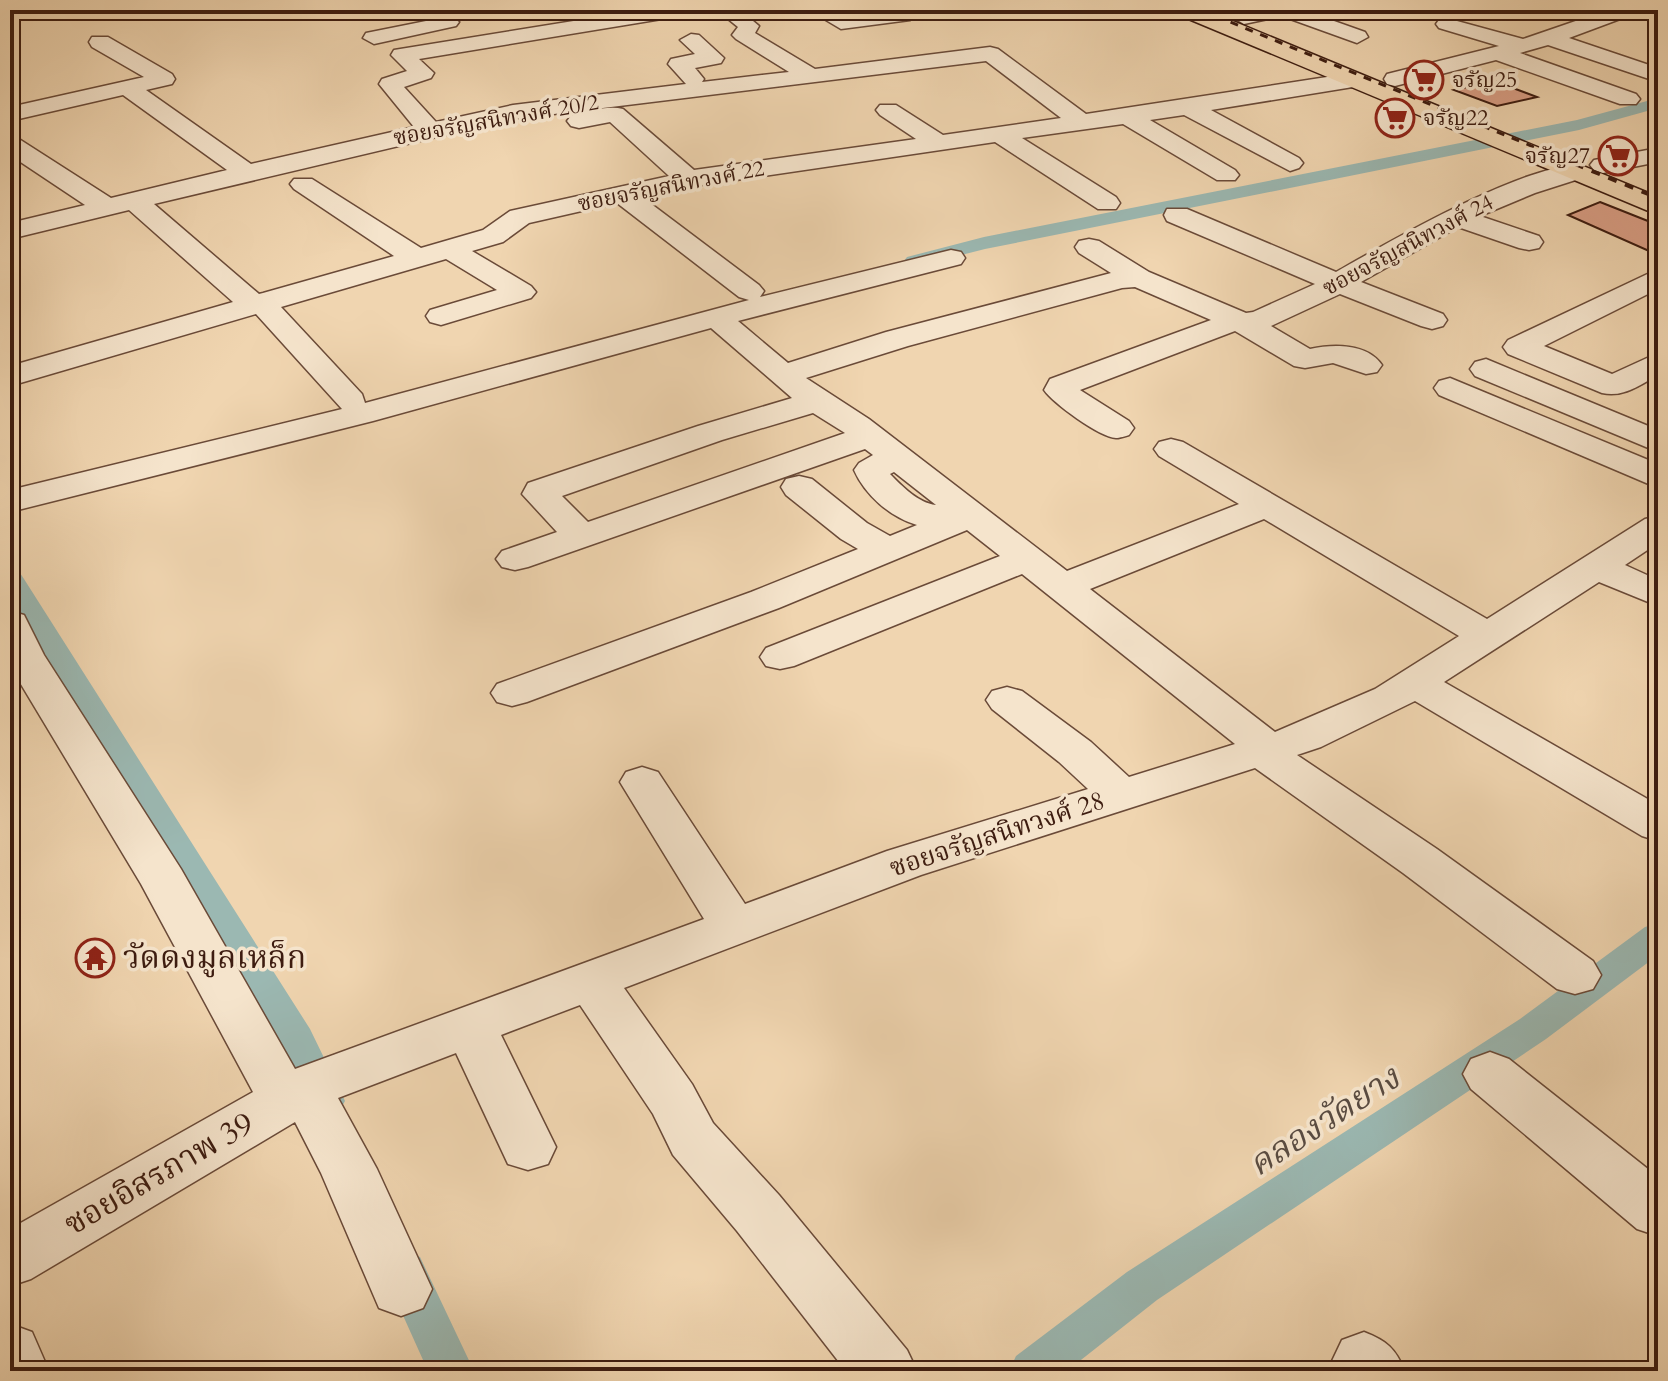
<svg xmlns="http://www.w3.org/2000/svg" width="1668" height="1381" viewBox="0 0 1668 1381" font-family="Cardo,'Noto Serif Thai',serif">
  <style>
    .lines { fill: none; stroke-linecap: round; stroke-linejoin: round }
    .canal { fill: #9bb8b2; fill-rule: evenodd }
    .building { fill: #da9f86; stroke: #3d1c10; stroke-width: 2 }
    .minor-casing { stroke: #6a4a38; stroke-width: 3 }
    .major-casing { stroke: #3d1c10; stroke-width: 3 }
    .minor { fill: #f5e4cc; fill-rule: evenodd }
    .major { fill: #f0d5b0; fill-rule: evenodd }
    .rail-far1 { stroke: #3d1c10; stroke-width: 3; stroke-dasharray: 8 8; stroke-linecap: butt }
    .rail { stroke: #3d1c10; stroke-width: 4; stroke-dasharray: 9 9; stroke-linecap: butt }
    .labels { text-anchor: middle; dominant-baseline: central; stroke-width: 7; stroke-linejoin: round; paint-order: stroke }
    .far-poi-label { font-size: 22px; fill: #3d1c10; stroke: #f5e4cc; text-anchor: start }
    .far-street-label { font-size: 22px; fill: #3d1c10; stroke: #f5e4cc }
    .street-label { font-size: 26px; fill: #3d1c10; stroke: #f5e4cc }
    .near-poi-label { font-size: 32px; fill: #3d1c10; stroke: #f5e4cc; text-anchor: start }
    .near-street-label { font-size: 32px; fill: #3d1c10; stroke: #f5e4cc }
    .near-water-label { font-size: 34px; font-style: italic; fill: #594b41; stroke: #f5e4cc }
  </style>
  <rect width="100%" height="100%" fill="#f0d5b0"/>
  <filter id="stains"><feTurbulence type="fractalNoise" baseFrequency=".0025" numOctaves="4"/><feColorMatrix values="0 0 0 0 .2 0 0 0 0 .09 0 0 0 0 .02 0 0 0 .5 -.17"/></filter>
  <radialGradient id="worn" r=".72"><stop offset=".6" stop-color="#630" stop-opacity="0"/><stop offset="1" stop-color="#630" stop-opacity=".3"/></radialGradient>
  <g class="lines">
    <path class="canal" d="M1658,98V108L1579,130L985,249L914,267L904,261L907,257L984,237L1577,120Z
      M10,571L20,573L24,579L310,1029L345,1101L339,1112L325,1117L311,1112L280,1044L10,601Z
      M1658,923V955L1546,1039L1157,1300L1067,1371H1009L1016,1356L1127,1272L1520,1019L1645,927Z
      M405,1252L420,1257L474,1371H428L383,1271L390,1257Z"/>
  </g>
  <path class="building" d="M1494,81L1537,97L1497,106L1454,90Z
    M1600,202L1658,225V255L1568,215Z"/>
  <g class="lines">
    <defs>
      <path id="minor" d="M420,10H444L459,22L456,26L374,44L363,38L366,33L431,20Z
        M642,10H690L680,16L419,59L434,73L431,78L404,87L436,122L513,105L686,84L668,64L671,59L695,54L680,40L691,34L699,35L724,58L721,63L695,68L704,79L702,82L789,72L736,39L732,35L738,27L717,10H740L759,26L755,33L815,69L990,47L998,49L1086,114L1353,73L1361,75L1364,80L1361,85L1353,87L1211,110L1299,158L1303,163L1299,168L1290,171L1184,115L1150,120L1235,170L1239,175L1235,180H1217L1123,124L1022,138L1116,197L1120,203L1116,209H1098L995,142L688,187L642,197L759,285L764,291L760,297L951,250L961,252L965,258L961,264L738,321L788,363L886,332L1111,273L1079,253L1075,247L1079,241L1089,239L1099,241L1149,272L1246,313L1253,312L1315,284L1167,221L1164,215L1167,209H1187L1336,272C1382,246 1538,155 1585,167L1589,172L1585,177L1535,193L1480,216L1539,236L1543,242L1539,248L1529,250L1519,248L1458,227L1361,282L1443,314L1447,320L1443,326L1432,329L1421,326L1340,294L1271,326L1310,349C1333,344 1367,343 1382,365L1377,372L1366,374L1333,363L1305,368L1294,366L1235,331L1080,390L1129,421L1134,428L1129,435C1126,436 1119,438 1116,438C1099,437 1053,403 1044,390L1050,379L1211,320L1135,287L1122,288L908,346L806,378L869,419L1067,571L1239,504L1159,456L1154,449L1159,442L1171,439L1183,442L1487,619L1645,519L1658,516V543L1625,565L1658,580V606L1599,582L1444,682L1658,805V841L1642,836L1415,701L1321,747L1297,755L1437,849L1593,961L1601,975L1593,989L1575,994L1557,989L1403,873L1255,768L921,875L624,988L692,1084L713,1123L779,1195L907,1350L917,1371H846L737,1231L673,1155L653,1114L580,1005L501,1035L556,1147L548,1164L528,1170L508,1164L456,1053L338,1098L377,1169L432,1289L423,1308L401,1316L379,1308L321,1173L295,1122L31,1279L10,1286V1229L253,1092L141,884L10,666V611L24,615L44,655L181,869L295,1069L704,919L620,782L626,772L642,767L658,772L745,904L887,851L1088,789L1059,762L992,709L986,700L992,691L1007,687L1022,691L1091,742L1129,777L1235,744L1022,574L794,666L780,669L766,666L760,657L766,648L1000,556L967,530L779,608L527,702L512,706L497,702L491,693L497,684L751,592L858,549L841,539L786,495L781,487L786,479L799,476L812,479L867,523L890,536L917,525C890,517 865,495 854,470L859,463L873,455L865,449L528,567L515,570L502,567L496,559L502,551L557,532L522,494L528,483L698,426L792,398L711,328L373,421L10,512V490L342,409L256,314L10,386V366L233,302L129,210L10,239V223L85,205L10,155V137L19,139L111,198L227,170L123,95L10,121V107L144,77L92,47L89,42L92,37H108L172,74L175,79L172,84L146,90L251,164L414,127L379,84L382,79L407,71L391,55L394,50ZM986,61L1061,118L943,135L896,105H880L876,110L880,115L916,139L694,170L623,109C607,105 587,112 571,116L567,121L571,126L579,128L610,122L669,176L510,211L483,230L421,248L312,179H294L290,184L294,189L394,256L263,293L259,294L154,204L513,119ZM617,203L739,297L749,300L365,403L362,394L281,307L446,259L497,290L430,310L426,316L430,322L441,325L531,298L536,292L531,286L472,251L503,242L529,223ZM813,413L845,433L588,522L562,496L722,440ZM894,472L936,505C918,503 902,486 890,474ZM1264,519L1459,636L1375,689L1275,732L1090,589Z
        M809,10H834L844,16L917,10L920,14L910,20L841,29Z
        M1253,10H1303L1365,32L1368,37L1357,43L1282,16L1244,24L1234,18L1237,14Z
        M1594,10H1619L1623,15L1620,19L1569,38L1658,68V82L1548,45L1520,53L1636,94L1640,99L1636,104H1620L1496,60L1395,86L1387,84L1384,79L1387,74L1499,46L1439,28L1436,24L1439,20L1446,18L1523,39L1596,14Z
        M1658,148V162L1603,173L1594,170L1590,165L1594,160Z
        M1658,269V289L1544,346L1612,374L1658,353V375C1640,385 1623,398 1602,393L1508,354L1503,347L1508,340Z
        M1486,359L1658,430V452L1475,376L1470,369L1475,362Z
        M1450,378L1658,464V488L1439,395L1434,388L1439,381Z
        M1490,1052L1509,1059L1658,1177V1236L1637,1229L1471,1089L1463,1074L1471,1059Z
        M10,1324L32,1332L49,1371H10Z
        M1364,1332C1387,1341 1395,1348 1405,1371H1337L1332,1361L1342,1340Z"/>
      <path id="major" d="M1176,10H1206L1658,197V215L1179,15Z"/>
    </defs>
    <use href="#minor" class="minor-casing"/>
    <use href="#major" class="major-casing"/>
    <use href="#minor" class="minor"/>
    <use href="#major" class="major"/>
    <path class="rail-far1" d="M1201,10L1580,166"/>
    <path class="rail" d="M1575,164L1658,198"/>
  </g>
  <defs>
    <symbol id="supermarket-ring" viewBox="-11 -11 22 22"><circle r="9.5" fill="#f5e4cc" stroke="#8f2418" stroke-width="1.5"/><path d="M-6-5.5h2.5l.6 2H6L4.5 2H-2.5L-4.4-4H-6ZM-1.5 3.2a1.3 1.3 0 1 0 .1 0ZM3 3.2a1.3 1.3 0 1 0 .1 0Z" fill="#8f2418"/></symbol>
    <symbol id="temple-ring" viewBox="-11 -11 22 22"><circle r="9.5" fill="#f5e4cc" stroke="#8f2418" stroke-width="1.5"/><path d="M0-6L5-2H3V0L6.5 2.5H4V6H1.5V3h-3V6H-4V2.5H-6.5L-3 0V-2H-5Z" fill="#8f2418"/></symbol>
  </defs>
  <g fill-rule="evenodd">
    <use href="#supermarket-ring" x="1402" y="58" width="44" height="44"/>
    <use href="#supermarket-ring" x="1373" y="96" width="44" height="44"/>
    <use href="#supermarket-ring" x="1596" y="134" width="44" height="44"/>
    <use href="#temple-ring" x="73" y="936" width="44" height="44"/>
  </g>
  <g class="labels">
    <g class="far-poi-label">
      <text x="1452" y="80">จรัญ25</text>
      <text x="1423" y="118">จรัญ22</text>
      <text x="1590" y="156" text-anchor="end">จรัญ27</text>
    </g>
    <g class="far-street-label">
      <text transform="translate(496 120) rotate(-10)">ซอยจรัญสนิทวงศ์ 20/2</text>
      <text transform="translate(671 186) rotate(-11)">ซอยจรัญสนิทวงศ์ 22</text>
      <text transform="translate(1408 245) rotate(-28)">ซอยจรัญสนิทวงศ์ 24</text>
    </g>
    <g class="street-label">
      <text transform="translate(997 834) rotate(-18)">ซอยจรัญสนิทวงศ์ 28</text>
    </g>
    <g class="near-poi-label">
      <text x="123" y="958">วัดดงมูลเหล็ก</text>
    </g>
    <g class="near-street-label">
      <text transform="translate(159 1174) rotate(-30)">ซอยอิสรภาพ 39</text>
    </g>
    <g class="near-water-label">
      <text transform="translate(1324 1121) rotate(-33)">คลองวัดยาง</text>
    </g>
  </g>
  <rect width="1668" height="1381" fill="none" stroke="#f0d5b0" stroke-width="40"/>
  <rect x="12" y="12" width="1644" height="1357" fill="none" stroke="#3d1c10" stroke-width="4"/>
  <rect x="20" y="20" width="1628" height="1341" fill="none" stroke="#3d1c10" stroke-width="2"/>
  <rect width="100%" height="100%" filter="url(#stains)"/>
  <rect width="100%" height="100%" fill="url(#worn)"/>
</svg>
